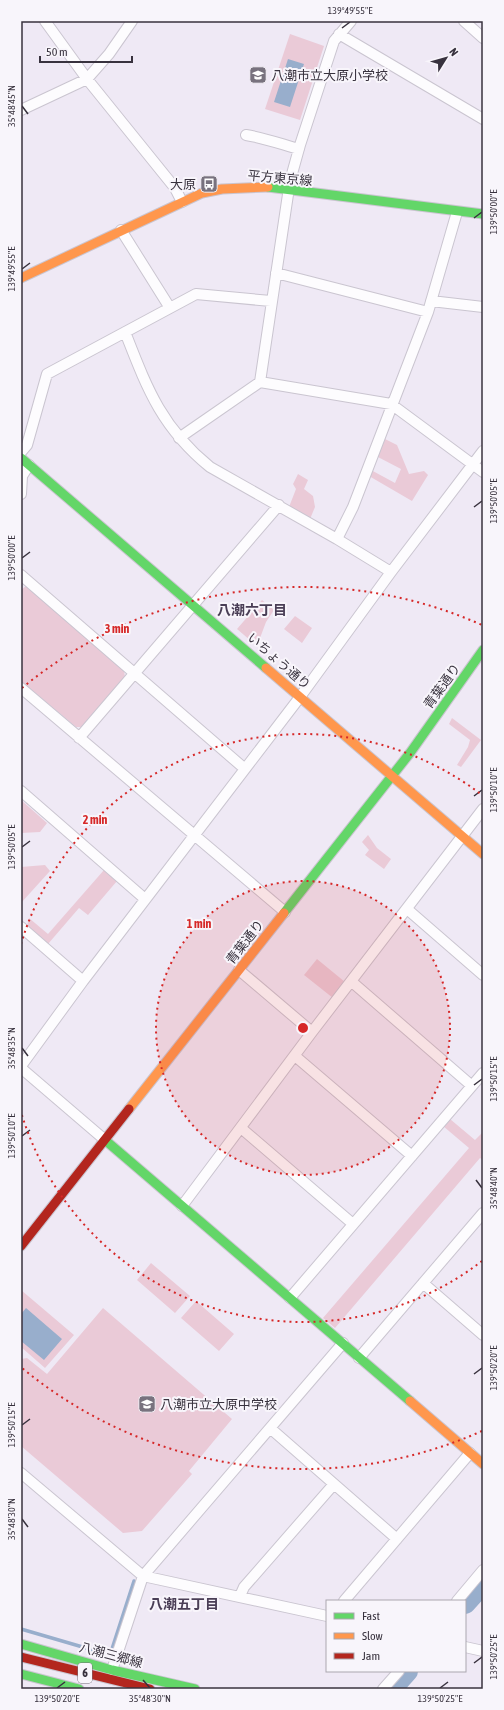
<svg xmlns="http://www.w3.org/2000/svg" width="504" height="1710" viewBox="0 0 504 1710" font-family="'Asap Condensed','Noto Sans JP',sans-serif">
  <style>
    .green { fill: #eacad7 }
    .water { fill: #98aecc }
    .lines { fill: none; stroke-linecap: round; stroke-linejoin: round }
    .stream { stroke: #98aecc; stroke-width: 3.5 }
    .river { stroke: #98aecc; stroke-width: 22 }
    .street-casing { stroke: #cac5d0; stroke-width: 12 }
    .fast-casing { stroke: #cac5d0; stroke-width: 11 }
    .slow-casing { stroke: #cac5d0; stroke-width: 11 }
    .jam-casing { stroke: #cac5d0; stroke-width: 11 }
    .street { stroke: #fdfcfe; stroke-width: 10 }
    .fast { stroke: #63d668; stroke-width: 9 }
    .slow { stroke: #ff974d; stroke-width: 9 }
    .jam { stroke: #b3261e; stroke-width: 9 }
    .ticks { fill: none; stroke: #38323e; stroke-width: 1.5 }
    .ring { fill: none; stroke: #d62828; stroke-width: 2; stroke-dasharray: 2 4 }
    .labels { text-anchor: middle; dominant-baseline: central; stroke-width: 4; stroke-linejoin: round; paint-order: stroke }
    .shield { fill: #f8f5fb; stroke: #726c77; stroke-width: 1 }
    .shield-label { font-size: 12px; font-weight: bold; fill: #38323e }
    .poi-label { font-size: 13px; fill: #38323e; stroke: #f8f5fb; text-anchor: start }
    .street-label { font-size: 13px; fill: #38323e; stroke: #f8f5fb }
    .neighbourhood-label { font-size: 14px; font-weight: bold; fill: #4a3e56; stroke: #f8f5fb }
    .centre { fill: #d62828; stroke: #f8f5fb; stroke-width: 2 }
    .ring-label { font-size: 12px; text-anchor: middle; font-weight: bold; fill: #d62828; stroke: #f8f5fb; stroke-width: 4; stroke-linejoin: round; paint-order: stroke }
    .neatline { fill: none; stroke: #38323e; stroke-width: 1.5 }
    .ticks-label { font-size: 10px; text-anchor: middle; fill: #38323e }
  </style>
  <rect width="100%" height="100%" fill="#efe9f5"/>
  <path class="green" d="M290,34L324,46L300,120L265,109Z
    M383,438L397,445L409,474L424,471L428,475L412,501L369,476L371,470L395,483L401,469L376,456Z
    M298,474L308,480L304,489L313,496L315,507L310,519L289,507L296,489L293,484Z
    M26,586L124,671L125,677L82,727H76L21,681V590Z
    M262,600L274,610L266,622L257,646L237,629Z
    M295,616L312,628L302,643L284,629Z
    M452,718L481,740L461,767L457,765L468,747L470,740L449,724Z
    M21,800L47,823L40,832L21,833Z
    M368,835L377,848L391,859L384,869L365,855L369,850L362,842Z
    M45,865L50,871L21,903V867Z
    M104,870L117,881L88,915L79,908L48,944L27,926L29,918L48,934Z
    M317,959L345,982L333,998L304,975Z
    M450,1119L475,1140L483,1132V1160L480,1158L335,1328L323,1318L469,1148L443,1126Z
    M151,1263L190,1296L175,1313L137,1280Z
    M21,1290L74,1335L45,1368L21,1347Z
    M196,1301L234,1334L219,1351L181,1318Z
    M103,1308L232,1419L189,1471L192,1474L142,1531L123,1533L21,1446V1359L27,1358L47,1374Z"/>
  <path class="water" d="M288,59L304,64L290,107L274,102Z
    M26,1308L62,1339L44,1360L21,1341V1314Z"/>
  <g class="lines">
    <path class="stream" d="M21,1629L110,1655L134,1581"/>
    <path class="river" d="M465,1603L483,1583
      M391,1689L407,1671"/>
    <defs>
      <path id="street" d="M45,21L87,79L175,188L182,202
        M464,21L483,38
        M339,34L483,119
        M21,110L87,79L109,54L132,21
        M246,135C265,138 281,144 299,149
        M121,230L170,308
        M276,273L428,312
        M431,301L483,307
        M125,332C147,388 161,427 210,467L337,539L391,572
        M260,382L391,404L483,472
        M179,438L260,382L290,181L300,145L334,41L351,21
        M21,452L27,445L47,374L196,294L271,301
        M21,494L22,476L29,465
        M337,539L353,507L428,312L457,212
        M21,575L245,769
        M21,688L285,912
        M79,738L279,505
        M21,791L145,899
        M407,909L483,975
        M21,927L83,981
        M239,970L312,1032
        M352,982L472,1086
        M295,1056L412,1156
        M21,1066L83,981L300,697L391,572L483,451
        M21,1068L105,1140
        M241,1128L353,1224
        M182,1206L312,1032L483,809
        M423,1283L483,1335
        M290,1298L483,1073
        M359,1358L483,1213
        M270,1428L397,1539
        M21,1473L143,1576L327,1616
        M240,1596L244,1587L334,1484
        M344,1601L470,1453
        M457,1601L483,1570
        M465,1647L483,1651
        M112,1670L143,1576L343,1343
        M383,1689L399,1671"/>
      <path id="fast" d="M268,187L483,214
        M21,458L266,668
        M284,913L410,753L483,650
        M105,1140L410,1401
        M21,1644L112,1670L195,1689
        M21,1674L79,1689"/>
      <path id="slow" d="M21,278L202,193L222,189L268,187
        M266,668L483,854
        M129,1109L284,913
        M410,1401L483,1464"/>
      <path id="jam" d="M21,1246L129,1109
        M21,1657L150,1689"/>
    </defs>
    <use href="#street" class="street-casing"/>
    <use href="#fast" class="fast-casing"/>
    <use href="#slow" class="slow-casing"/>
    <use href="#jam" class="jam-casing"/>
    <use href="#street" class="street"/>
    <use href="#fast" class="fast"/>
    <use href="#slow" class="slow"/>
    <use href="#jam" class="jam"/>
  </g>
  <path class="ticks" d="M342,28L350,22M22,106L28,114M474,218L482,212M22,269L30,263M474,507L482,501M22,558L30,552M474,796L482,790M22,847L30,841M22,1048L28,1056M474,1085L482,1079M22,1136L30,1130M476,1180L482,1188M474,1374L482,1368M22,1425L30,1419M22,1519L28,1527M474,1663L482,1657M143,1680L150,1688M57,1688L65,1682M440,1688L448,1682"/>
  <circle cx="303" cy="1028" r="147" fill="#d62828" fill-opacity=".12"/>
  <g class="ring">
    <circle cx="303" cy="1028" r="147"/>
    <path d="M482 1261A294 294 0 0 1 21 1112M21 944A294 294 0 0 1 482 795"/>
    <path d="M482 1431A441 441 0 0 1 22 1368M22 688A441 441 0 0 1 482 625"/>
  </g>
  <defs>
    <symbol id="school-square" viewBox="-11 -11 22 22"><rect x="-9" y="-9" width="18" height="18" rx="4" fill="#78727e" stroke="#f8f5fb"/><path d="M0-5L7-2L0 1L-7-2ZM-4 1L0 2.5L4 1V4Q0 6-4 4Z" fill="#fff"/></symbol>
    <symbol id="bus-square" viewBox="-11 -11 22 22"><rect x="-9" y="-9" width="18" height="18" rx="4" fill="#78727e" stroke="#f8f5fb"/><path d="M-5-6H5V4H4V6H2V4H-2V6H-4V4H-5ZM-3.5-4V0h7V-4ZM-3.5 1.2v1.5H-2V1.2ZM2 1.2v1.5H3.5V1.2Z" fill="#fff"/></symbol>
  </defs>
  <g fill-rule="evenodd">
    <use href="#school-square" x="248" y="65" width="20" height="20"/>
    <use href="#bus-square" x="199" y="174" width="20" height="20"/>
    <use href="#school-square" x="137" y="1394" width="20" height="20"/>
  </g>
  <g class="labels">
    <rect class="shield" x="78" y="1663" width="14" height="20" rx="3"/>
    <g class="shield-label">
      <text x="85" y="1673">6</text>
    </g>
    <g class="poi-label">
      <text x="271" y="75">八潮市立大原小学校</text>
      <text x="196" y="184" text-anchor="end">大原</text>
      <text x="160" y="1404">八潮市立大原中学校</text>
    </g>
    <g class="street-label">
      <text transform="translate(280 178) rotate(5)">平方東京線</text>
      <text transform="translate(279 661) rotate(41)">いちょう通り</text>
      <text transform="translate(442 686) rotate(-54)">青葉通り</text>
      <text transform="translate(245 942) rotate(-52)">青葉通り</text>
      <text transform="translate(111 1655) rotate(15)">八潮三郷線</text>
    </g>
    <g class="neighbourhood-label">
      <text x="252" y="610">八潮六丁目</text>
      <text x="184" y="1604">八潮五丁目</text>
    </g>
  </g>
  <circle cx="303" cy="1028" r="6" class="centre"/>
  <g class="ring-label">
    <text x="117" y="633">3 min</text>
    <text x="95" y="824">2 min</text>
    <text x="199" y="928">1 min</text>
  </g>
  <rect width="504" height="1710" fill="none" stroke="#f8f5fb" stroke-width="44"/>
  <rect x="326" y="1600" width="140" height="72" fill="#f8f5fb" stroke="#aba7af"/>
  <rect x="334" y="1613" width="20" height="6" fill="#63d668" stroke="#aba7af"/>
  <text x="362" y="1620" font-size="12" fill="#38323e">Fast</text>
  <rect x="334" y="1633" width="20" height="6" fill="#ff974d" stroke="#aba7af"/>
  <text x="362" y="1640" font-size="12" fill="#38323e">Slow</text>
  <rect x="334" y="1653" width="20" height="6" fill="#b3261e" stroke="#aba7af"/>
  <text x="362" y="1660" font-size="12" fill="#38323e">Jam</text>
  <g transform="translate(446 58) rotate(53)" stroke="#f8f5fb" stroke-width="3" paint-order="stroke">
  <path d="M0-3L7 15L0 10L-7 15Z" fill="#38323e"/>
  <text y="-6" font-size="11" font-weight="bold" text-anchor="middle" fill="#38323e">N</text>
  </g>
  <path d="M40 56v6h92v-6" fill="none" stroke="#38323e" stroke-width="2"/>
  <text x="46" y="56" font-size="12" fill="#38323e" stroke="#f8f5fb" stroke-width="3" paint-order="stroke">50 m</text>
  <rect x="22" y="22" width="460" height="1666" class="neatline"/>
  <g class="ticks-label">
    <text x="350" y="14">139°49'55"E</text>
    <text transform="translate(11 106) rotate(-90)" y="4">35°48'45"N</text>
    <text transform="translate(493 212) rotate(-90)" y="4">139°50'00"E</text>
    <text transform="translate(11 269) rotate(-90)" y="4">139°49'55"E</text>
    <text transform="translate(493 501) rotate(-90)" y="4">139°50'05"E</text>
    <text transform="translate(11 558) rotate(-90)" y="4">139°50'00"E</text>
    <text transform="translate(493 790) rotate(-90)" y="4">139°50'10"E</text>
    <text transform="translate(11 847) rotate(-90)" y="4">139°50'05"E</text>
    <text transform="translate(11 1048) rotate(-90)" y="4">35°48'35"N</text>
    <text transform="translate(493 1079) rotate(-90)" y="4">139°50'15"E</text>
    <text transform="translate(11 1136) rotate(-90)" y="4">139°50'10"E</text>
    <text transform="translate(493 1188) rotate(-90)" y="4">35°48'40"N</text>
    <text transform="translate(493 1368) rotate(-90)" y="4">139°50'20"E</text>
    <text transform="translate(11 1425) rotate(-90)" y="4">139°50'15"E</text>
    <text transform="translate(11 1519) rotate(-90)" y="4">35°48'30"N</text>
    <text transform="translate(493 1657) rotate(-90)" y="4">139°50'25"E</text>
    <text x="57" y="1702">139°50'20"E</text>
    <text x="150" y="1702">35°48'30"N</text>
    <text x="440" y="1702">139°50'25"E</text>
  </g>
</svg>
